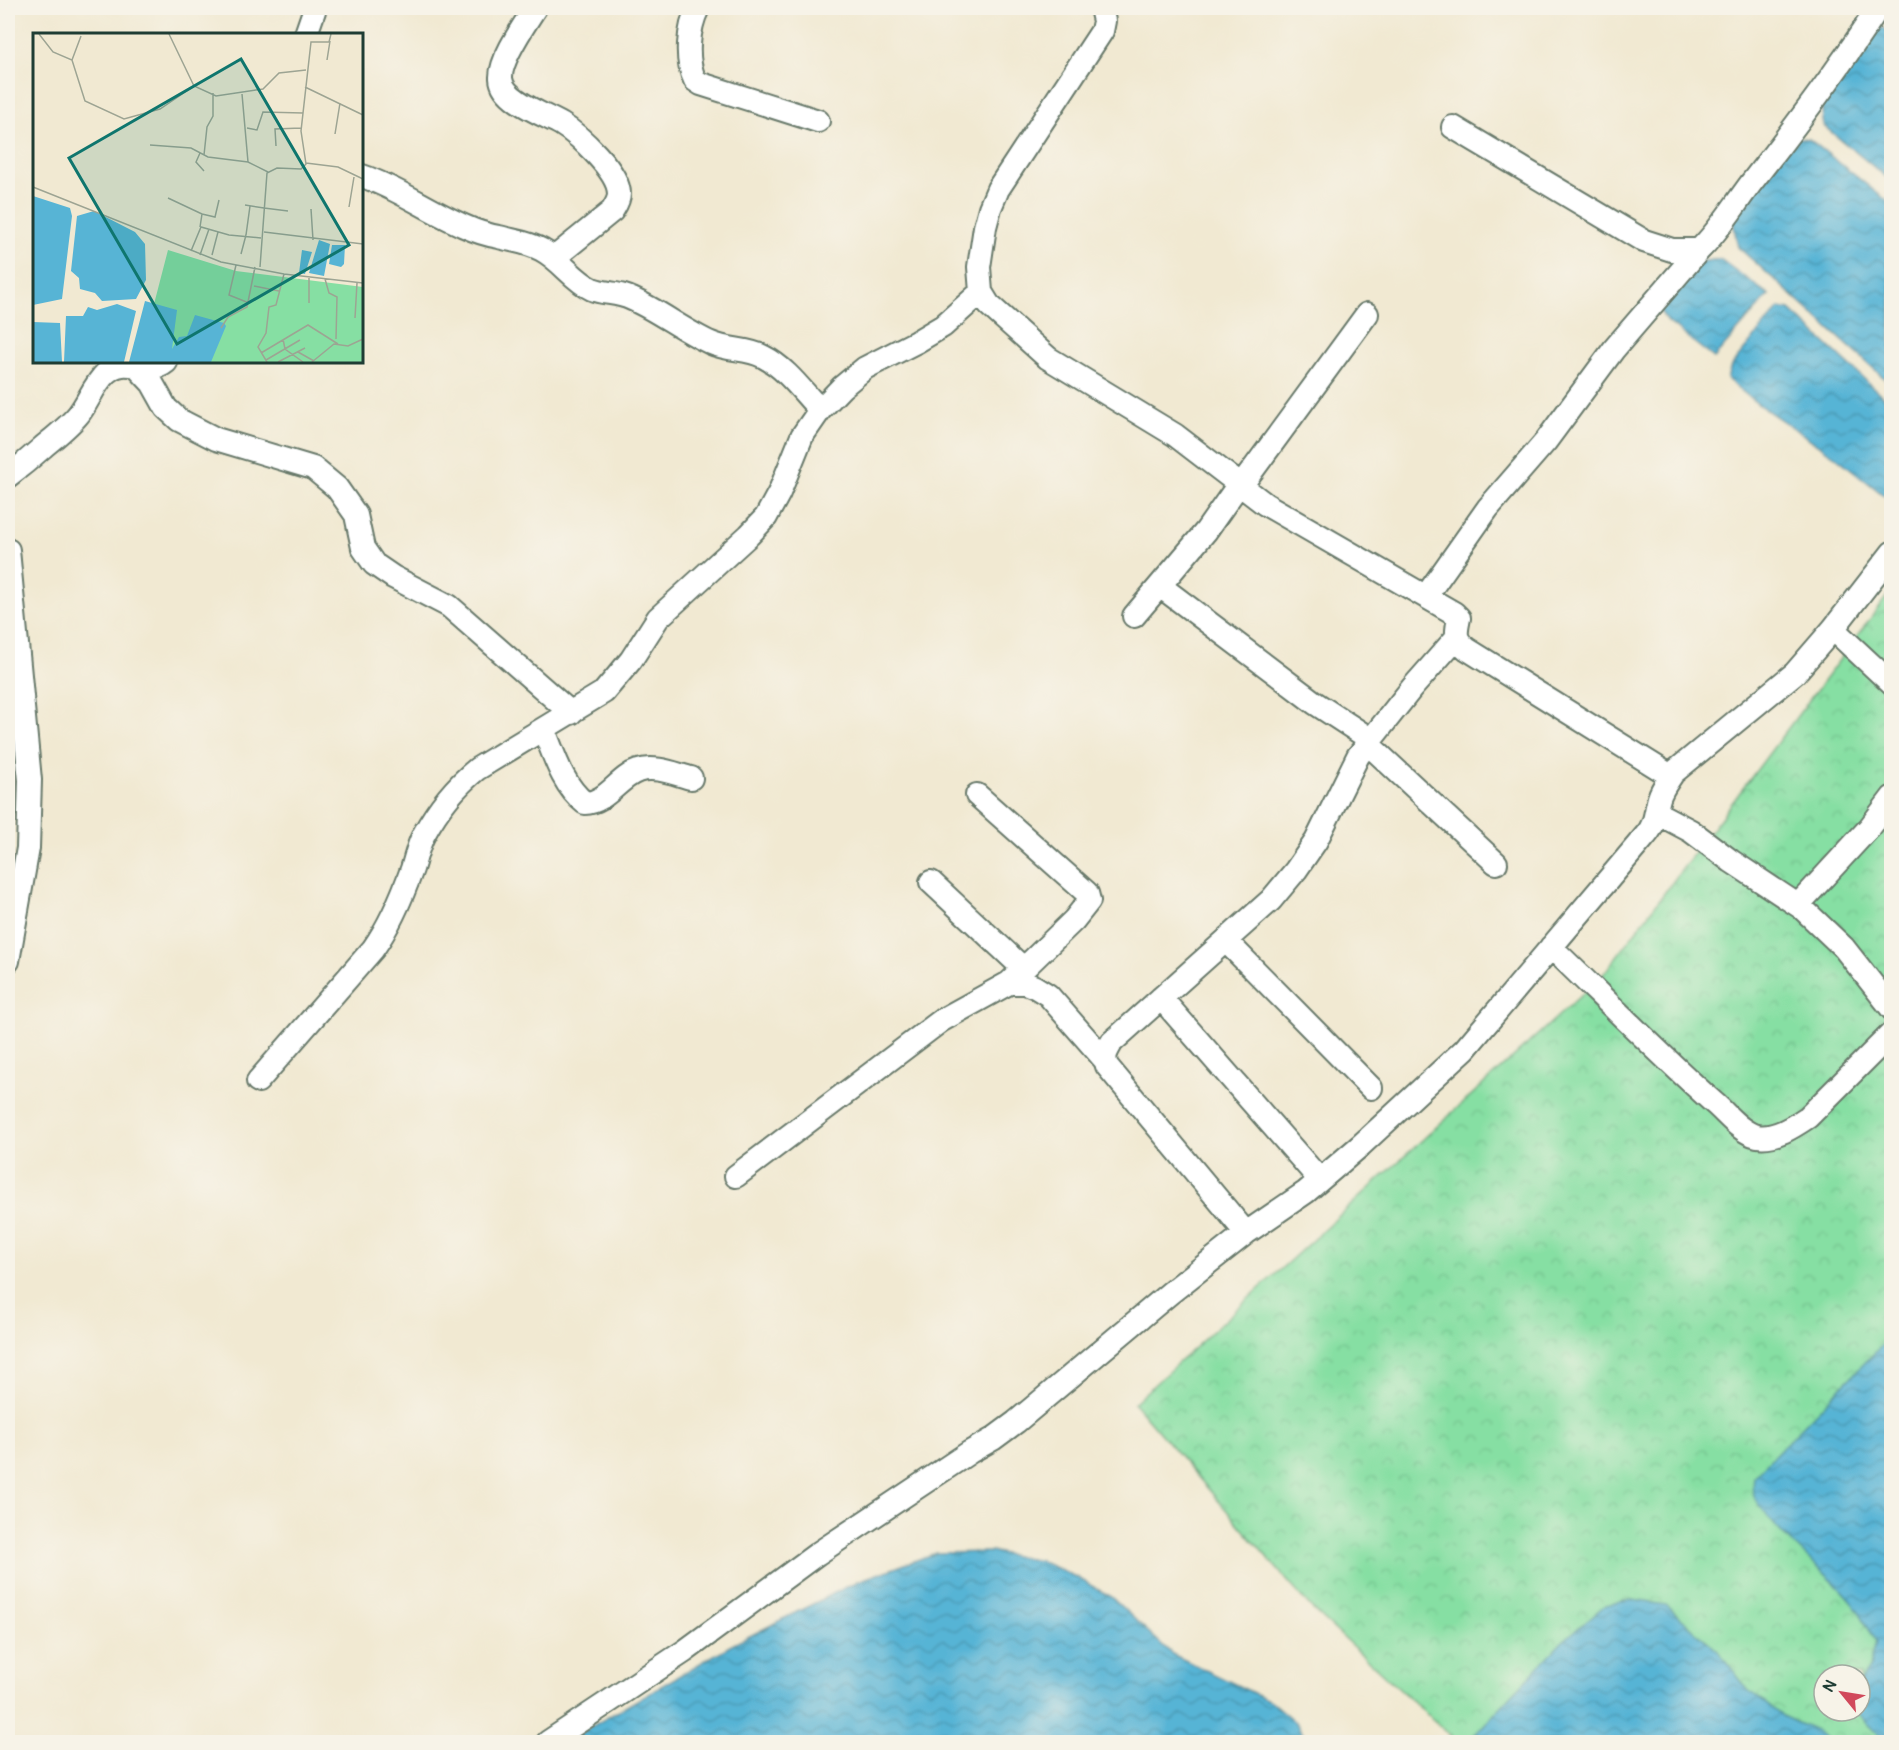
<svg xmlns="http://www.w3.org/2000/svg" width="1899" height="1750" viewBox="0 0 1899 1750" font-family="Pangolin,sans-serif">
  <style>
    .park { fill: url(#park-crowns); stroke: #528e6c; stroke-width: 1.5; fill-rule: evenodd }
    .water { fill: url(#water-waves); stroke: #3b7884; stroke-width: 1.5 }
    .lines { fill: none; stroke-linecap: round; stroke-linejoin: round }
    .minor-casing { stroke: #68796b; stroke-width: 26 }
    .minor { stroke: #fff; stroke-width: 22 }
    .inset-road { fill: none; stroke: #9da493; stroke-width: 1.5 }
    .view { fill: #0f766e; fill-opacity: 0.15; stroke: #0f766e; stroke-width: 3 }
    .inset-edge { fill: none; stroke: #1f3d34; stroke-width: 3 }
  </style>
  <defs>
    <pattern id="park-crowns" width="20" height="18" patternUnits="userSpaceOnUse" patternTransform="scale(1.5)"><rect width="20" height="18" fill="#86dfa3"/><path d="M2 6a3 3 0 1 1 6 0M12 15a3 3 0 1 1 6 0" fill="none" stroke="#73c08d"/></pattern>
    <pattern id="water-waves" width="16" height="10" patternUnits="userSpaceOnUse" patternTransform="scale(1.5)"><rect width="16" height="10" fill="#57b4d5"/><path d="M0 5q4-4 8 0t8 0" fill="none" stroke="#4794ae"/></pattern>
  </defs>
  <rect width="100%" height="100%" fill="#f7f3e8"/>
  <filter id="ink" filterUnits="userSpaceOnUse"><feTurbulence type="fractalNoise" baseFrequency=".0167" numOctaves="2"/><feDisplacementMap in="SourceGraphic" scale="12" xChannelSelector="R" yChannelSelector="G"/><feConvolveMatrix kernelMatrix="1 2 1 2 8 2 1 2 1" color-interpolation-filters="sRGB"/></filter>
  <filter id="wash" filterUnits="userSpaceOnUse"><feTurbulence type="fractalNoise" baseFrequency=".008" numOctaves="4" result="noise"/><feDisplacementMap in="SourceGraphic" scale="24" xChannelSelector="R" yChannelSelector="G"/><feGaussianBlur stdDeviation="1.35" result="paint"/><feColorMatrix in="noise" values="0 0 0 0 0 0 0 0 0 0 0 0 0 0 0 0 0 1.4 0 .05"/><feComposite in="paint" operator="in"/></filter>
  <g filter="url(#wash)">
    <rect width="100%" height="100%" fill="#f1e9d2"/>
    <path class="park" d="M1891,591V1742H1457L1311,1608L1134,1403L1602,976ZM1824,1675H1860V1711H1824Z"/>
    <path class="water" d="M1880,26L1891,34V181L1824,126L1821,105Z
      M1790,137L1809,139L1891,204V384L1738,247L1730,206Z
      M1720,259L1769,295L1714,358L1668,322L1659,310L1692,263Z
      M1779,308L1790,310L1891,404V501L1835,456L1759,405L1727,379L1731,366Z
      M1891,1336L1892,1742H1886L1856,1711H1860V1684L1870,1667L1876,1642C1869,1628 1862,1614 1852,1602C1823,1566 1779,1540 1756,1499C1752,1493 1752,1484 1753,1477Z
      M994,1552L1040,1561L1078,1578L1111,1597L1172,1654L1270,1701L1296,1723L1308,1742H565L730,1646L858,1581L936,1553Z
      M1632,1600L1666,1605L1719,1652L1748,1690L1782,1716L1817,1732L1830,1742H1468L1562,1642L1605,1605Z"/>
  </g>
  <g filter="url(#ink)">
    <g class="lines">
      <defs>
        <path id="minor" d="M535,8C525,24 500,59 501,78C502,100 545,115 561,124C579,135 619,172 619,194C619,201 615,206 612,211L554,258
          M698,8C688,28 685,60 695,80L701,84L818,121
          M1101,8L1104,21L1102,31L998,189L990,208L985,227L979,267L981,292L989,305L1048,358L1175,435L1265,504L1454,613L1459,618C1456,633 1454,639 1467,649L1671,776
          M306,34L315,8
          M1453,127L1644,241L1672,250H1699
          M362,176C398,188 429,211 464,226C475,231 487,235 499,237C514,241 528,242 542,250C561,260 573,280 592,289C604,294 618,292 632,299C659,311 684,331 711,343C729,351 748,348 764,357C786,368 803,392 820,410
          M137,367L152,383L166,408L179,420L216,439L313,468L337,488L356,515L363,548L374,564L393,577L449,606L571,713
          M8,476C20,467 32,457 43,447C55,437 68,427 78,415C88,403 94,384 106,373C127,353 147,378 166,362
          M1241,486L1367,314
          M8,550L30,780L28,848L8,961
          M1160,586L1315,703L1370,739
          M1426,596L1488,508L1546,441L1614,349L1699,250C1721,229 1736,202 1755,178C1798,123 1840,67 1878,8
          M1134,616L1206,531L1239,484
          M1833,629L1892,684
          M544,730C554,755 563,786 585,803C606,803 619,777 638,771C655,765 675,774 691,778
          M1367,743L1496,863
          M977,795L1087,893L1089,901L1074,920L1009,983
          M1657,813L1691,831L1731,861L1802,908L1844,948L1892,1009
          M931,882L1024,969
          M1798,905L1870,827L1892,798
          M1226,941L1371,1088
          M1551,947C1605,999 1658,1053 1714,1103C1726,1113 1741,1133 1757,1136C1775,1139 1793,1127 1808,1117L1892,1033
          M1161,998L1320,1180
          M258,1081L373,949C390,925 402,897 412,869C416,857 418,845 424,834C437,810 456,786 477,769L604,692L631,660L658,618L749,535L766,517L779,493L802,436L820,410L842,387L865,368L916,342L943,326L981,292
          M736,1176L942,1020L1009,983H1025L1035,987L1048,995L1104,1059
          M1246,1233L1107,1066C1103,1056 1107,1051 1112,1042L1271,900L1296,870L1316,841L1358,756L1412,688L1457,637
          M548,1742L685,1651L817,1554L970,1452L993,1439L1016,1422L1170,1293L1246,1233L1306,1192L1360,1146L1465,1049L1646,835C1656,824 1655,812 1659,798C1662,788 1668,781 1673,773L1795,673L1833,629L1892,553"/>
      </defs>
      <use href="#minor" class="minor-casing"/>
      <use href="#minor" class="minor"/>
    </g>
  </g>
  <g transform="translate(33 33)">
    <rect width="330" height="330" fill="#f1e9d2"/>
    <path d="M135,217L203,238L330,254V329H106Z" fill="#86dfa3"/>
    <path d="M0,163L37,175L39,183L29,266L0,272ZM61,178L102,199L112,211L113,247L103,266L69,268L62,260L47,256L46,245L38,238L44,183ZM286,207L297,211L291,243L276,240ZM299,212H312L311,231L308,234L296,231ZM269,217L279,219L272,241L266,240ZM112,268L144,277L139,316L146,304L154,303L162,282L191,290L193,293L178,329H96ZM84,271L103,278L91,329H31L33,283H50L55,274L64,277ZM0,289L27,290L29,329H0Z" fill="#57b4d5"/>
    <path class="inset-road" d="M6,1L20,19L39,27L52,68L91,86L127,76L161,53M136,1L161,53L183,63L230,56L246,40L273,37M39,27L48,3M294,27L297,8M272,54L330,82M209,61L215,129M214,95L224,97L230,79L270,80M302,101L307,70M117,112L158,115L175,124L215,129L235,139M243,113L242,96L268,95M167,120L163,129L171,138M171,122L174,94L180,83V60M273,130L305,134L330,146M0,154L188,229L251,241L330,250M135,165L169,181L167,194M212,172L231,175M316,174L321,144M231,175L255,178M278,176L280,207M169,181L182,184L186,167M231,199L330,211M213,202L217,173M158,218L168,194L196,202L228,205M208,221L213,202M167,222L176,196M179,222L185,199M203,232L196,262L216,270M227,234L234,140L244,135L268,136L273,131L268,98L278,9H296L298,1M292,246L296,260L304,264L303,306M221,253L246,258M276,270V244M322,285L324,250M188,295L195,284L214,274L222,234M250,306L252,316L270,329M265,319L281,328M228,320L275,292L305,311M233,327L267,307M234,329L225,314L233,300L236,274L243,272L251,241M245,329L272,315M279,329L301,311L315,313L330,306"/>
    <path class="view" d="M208,26L316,212L144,311L36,125Z"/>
    <rect width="330" height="330" class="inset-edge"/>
  </g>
  <rect width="1899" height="1750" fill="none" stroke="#f7f3e8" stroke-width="30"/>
  <g transform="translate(1842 1693) rotate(300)"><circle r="28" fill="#f7f3e8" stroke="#a1aaa0" stroke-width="1.5"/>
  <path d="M0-4.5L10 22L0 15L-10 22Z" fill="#d1495b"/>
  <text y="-9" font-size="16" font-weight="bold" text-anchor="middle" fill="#1f3d34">N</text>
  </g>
</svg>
